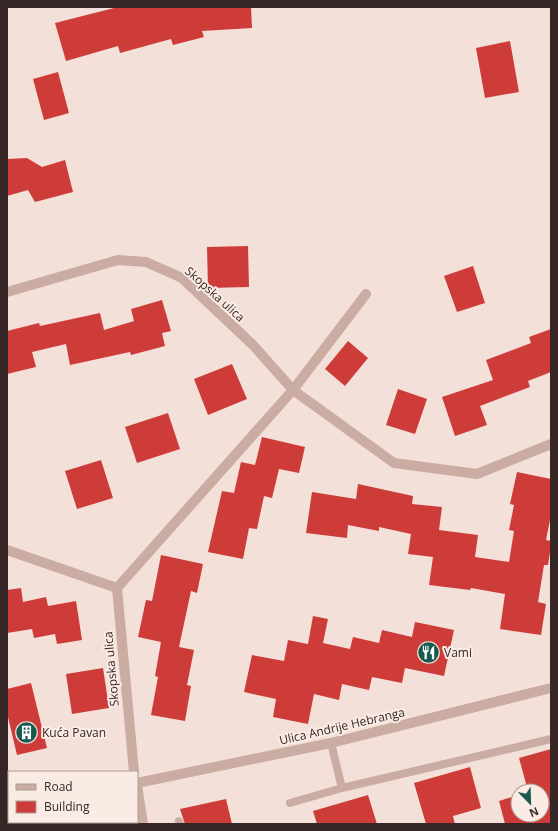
<svg xmlns="http://www.w3.org/2000/svg" width="558" height="831" viewBox="0 0 558 831" font-family="'Open Sans',sans-serif">
  <style>
    .building { fill: #ce3c3a }
    .lines { fill: none; stroke-linecap: round; stroke-linejoin: round }
    .lane { stroke: #cbaca3; stroke-width: 8 }
    .street { stroke: #cbaca3; stroke-width: 10 }
    .labels { text-anchor: middle; dominant-baseline: central; stroke-width: 4; stroke-linejoin: round; paint-order: stroke }
    .street-label { font-size: 12px; fill: #362726; stroke: #faebe4 }
    .poi-label { font-size: 12px; fill: #362726; stroke: #faebe4; text-anchor: start }
  </style>
  <rect width="100%" height="100%" fill="#f3e0d8"/>
  <path class="building" d="M118,7H251L252,28L202,31L204,37L173,45L171,39L120,53L118,46L66,61L55,23Z
    M510,41L519,92L485,98L476,48Z
    M58,72L69,113L44,120L33,79Z
    M27,158L42,167L65,160L73,192L35,202L28,190L7,196V159Z
    M248,246L249,287L208,288L207,247Z
    M473,266L485,303L457,312L444,276Z
    M162,300L171,331L162,333L165,346L131,355L130,352L70,365L66,344L32,352L36,367L7,374V331L39,323L40,326L100,313L104,330L134,321L131,309Z
    M551,329V372L528,381L530,387L480,406L487,425L455,436L442,397L493,380L486,360L531,343L529,337Z
    M348,341L368,358L345,386L325,369Z
    M232,364L247,399L208,415L194,379Z
    M398,389L427,399L415,434L386,425Z
    M168,413L180,449L137,463L125,427Z
    M262,437L305,447L299,473L279,469L272,498L264,496L257,529L249,528L243,559L208,552L222,491L234,493L241,462L255,465Z
    M101,460L113,498L77,509L65,471Z
    M517,472L551,479V515L546,540L551,541V546L548,565H544L538,602L546,604L541,635L500,629L505,594L471,588L470,590L429,585L433,557L408,554L411,534L379,527V531L348,525L347,538L306,533L312,492L356,499L358,484L413,496L412,504L442,507L439,530L478,535L475,557L509,562L514,531L509,530L514,505L510,504Z
    M161,555L203,564L197,593L191,591L179,647L194,650L187,685L191,686L185,721L151,715L158,677L155,676L161,642L138,637L146,600L152,601Z
    M21,588L23,602L46,597L48,606L76,601L82,640L57,644L55,634L34,638L32,629L7,633V590Z
    M313,616L328,619L323,643L350,649L353,637L379,643L382,630L412,637L415,622L454,630L444,676L405,668L402,683L372,677L369,690L342,684L339,700L314,694L308,724L273,717L276,699L244,692L252,655L284,661L288,640L308,644Z
    M103,668L109,708L72,714L66,674Z
    M31,683L47,748L17,755L7,713V689Z
    M551,749V824H505L499,801L518,795V815H542V791H528L519,758Z
    M470,767L481,808L453,816L455,824H426L414,783Z
    M368,795L377,824H317L313,811Z
    M226,799L232,824H185L180,809Z"/>
  <g class="lines">
    <path class="lane" d="M331,743L342,788L551,739
      M290,803L342,788
      M179,821L180,824"/>
    <path class="street" d="M7,292L118,260L146,262L182,278L253,345L293,390L394,463L477,474L551,444
      M7,550L117,588L134,772
      M117,588L293,390L366,294
      M137,783L331,743L551,688
      M137,785L143,824
      M7,807L9,806"/>
  </g>
  <defs>
    <symbol id="restaurant-disc" viewBox="-11 -11 22 22"><circle r="9.5" fill="#185a50" stroke="#faebe4"/><path d="M-5-6h1v4h1v-4h1v4h1v-4h1v5L-1.5 .5V6h-2V.5L-5-1ZM5-6V6H3V1.5H1.5Q1.5-4 5-6Z" fill="#fff"/></symbol>
    <symbol id="building-disc" viewBox="-11 -11 22 22"><circle r="9.5" fill="#185a50" stroke="#faebe4"/><path d="M-4-6H4V6H1V3H-1V6H-4ZM-2.5-4.3h1.7v1.8h-1.7ZM.8-4.3h1.7v1.8H.8ZM-2.5-1h1.7V.8h-1.7ZM.8-1h1.7V.8H.8Z" fill="#fff"/></symbol>
  </defs>
  <g fill-rule="evenodd">
    <use href="#restaurant-disc" x="416" y="640" width="25" height="25"/>
    <use href="#building-disc" x="14" y="720" width="25" height="25"/>
  </g>
  <g class="labels">
    <g class="street-label">
      <text transform="translate(215 294) rotate(42)">Skopska ulica</text>
      <text transform="translate(111 669) rotate(-95)">Skopska ulica</text>
      <text transform="translate(342 726) rotate(-13)">Ulica Andrije Hebranga</text>
    </g>
    <g class="poi-label">
      <text x="444" y="652">Vami</text>
      <text x="42" y="732">Kuća Pavan</text>
    </g>
  </g>
  <rect width="558" height="831" fill="none" stroke="#362726" stroke-width="16"/>
  <rect x="8" y="771" width="130" height="52" fill="#faebe4" stroke="#ac9d98"/>
  <rect x="16" y="784" width="20" height="6" fill="#cbaca3" stroke="#ac9d98"/>
  <text x="44" y="791" font-size="12" fill="#362726">Road</text>
  <rect x="16" y="801" width="20" height="12" fill="#ce3c3a" stroke="#ac9d98"/>
  <text x="44" y="811" font-size="12" fill="#362726">Building</text>
  <g transform="translate(530 803) rotate(157)"><circle r="19" fill="#faebe4" stroke="#ac9d98"/>
  <path d="M0-3L7 15L0 10L-7 15Z" fill="#185a50"/>
  <text y="-6" font-size="11" font-weight="bold" text-anchor="middle" fill="#362726">N</text>
  </g>
</svg>
